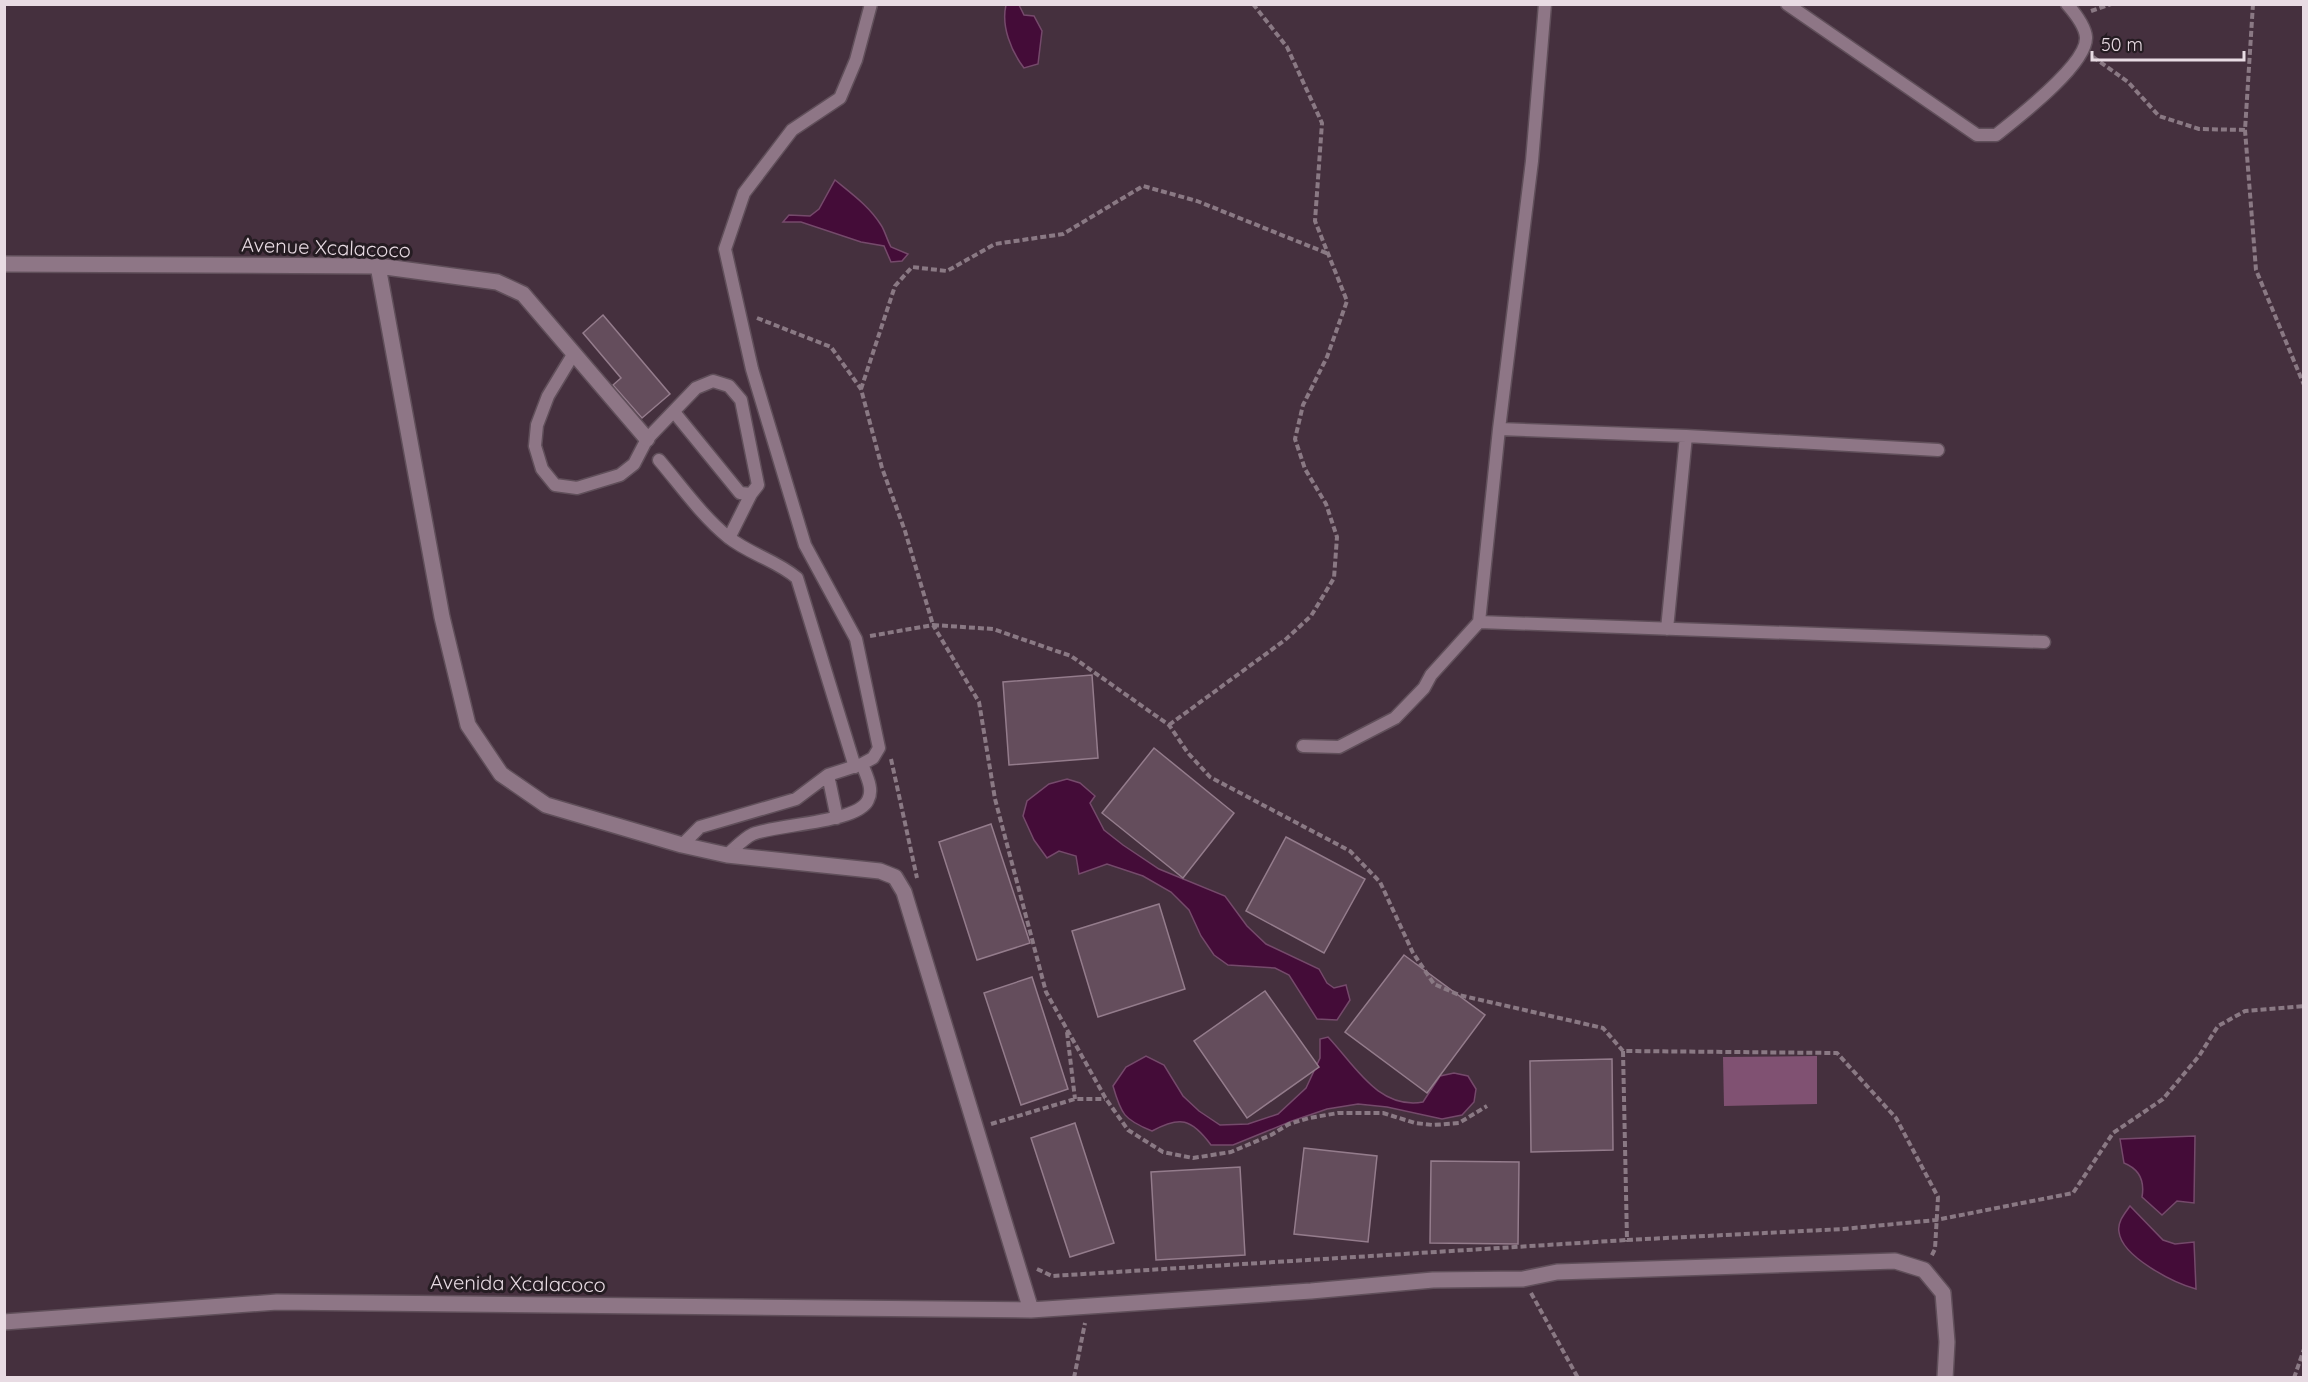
<svg xmlns="http://www.w3.org/2000/svg" width="2308" height="1382" viewBox="0 0 2308 1382" font-family="Quicksand,sans-serif">
  <style>
    .green { fill: #805172 }
    .water { fill: #440c38; stroke: #754a6b; stroke-width: 1.5 }
    .building { fill: #644d5c; stroke: #947c8c; stroke-width: 1.5 }
    .lines { fill: none; stroke-linecap: round; stroke-linejoin: round }
    .lane-casing { stroke: #604f5a; stroke-width: 15 }
    .street-casing { stroke: #604f5a; stroke-width: 18 }
    .path { stroke: #8a7984; stroke-width: 4; stroke-dasharray: 6 3; stroke-linecap: butt }
    .lane { stroke: #8e7686; stroke-width: 12 }
    .street { stroke: #8e7686; stroke-width: 15 }
    .labels { text-anchor: middle; dominant-baseline: central; stroke-width: 6; stroke-linejoin: round; paint-order: stroke }
    .street-label { font-size: 20px; fill: #e8dbe3; stroke: #251c22 }
  </style>
  <rect width="100%" height="100%" fill="#45303e"/>
  <path class="green" d="M1817,1056V1104L1724,1106L1723,1057Z"/>
  <path class="water" d="M1006,5H1019L1024,15L1034,16L1042,31L1038,64L1024,68C1011,51 1001,26 1006,5Z
    M835,180C852,194 869,206 881,225C885,231 887,240 891,247L908,254L902,261L891,262L884,246L861,242L801,222H783L789,215L810,216L819,209Z
    M1067,779L1080,783L1095,796L1090,803L1104,830L1123,845L1159,869L1225,896L1247,926L1266,944L1319,969L1327,983L1334,988L1346,985L1350,1000L1337,1020L1317,1019L1289,975L1275,968L1228,965L1214,955L1201,936L1189,910L1171,892L1143,876L1107,864L1079,874L1076,856L1059,851L1047,858L1034,840L1023,816L1027,801L1049,784Z
    M1328,1037C1354,1064 1378,1110 1423,1102L1440,1076L1454,1073L1468,1076L1476,1089L1474,1102L1462,1115L1442,1119L1387,1107L1358,1104L1327,1109L1292,1121L1233,1145H1211C1191,1118 1180,1116 1152,1131C1124,1120 1121,1114 1113,1086L1126,1067L1146,1056L1164,1065L1183,1096L1199,1111L1220,1125L1248,1124L1278,1114L1306,1088L1320,1058V1039Z
    M2195,1136L2194,1203L2177,1201L2162,1215L2142,1197C2145,1180 2139,1169 2124,1163L2120,1139Z
    M2130,1206L2163,1240L2175,1244L2194,1242L2196,1289C2174,1283 2122,1257 2119,1232C2117,1222 2125,1213 2130,1206Z"/>
  <path class="building" d="M603,315L670,394L642,418L613,385L621,378L583,333Z
    M1092,675L1098,758L1009,765L1003,682Z
    M1154,748L1234,813L1183,878L1102,813Z
    M991,824L1030,943L977,960L939,842Z
    M1286,837L1365,879L1324,953L1246,911Z
    M1159,904L1185,989L1098,1017L1072,931Z
    M1404,955L1485,1015L1427,1093L1345,1032Z
    M1032,977L1068,1089L1021,1105L984,993Z
    M1265,991L1319,1067L1247,1118L1194,1041Z
    M1612,1059L1613,1150L1531,1152L1530,1061Z
    M1075,1123L1114,1243L1070,1257L1031,1138Z
    M1304,1148L1377,1156L1368,1242L1294,1234Z
    M1431,1161L1519,1162L1518,1244L1430,1243Z
    M1240,1167L1245,1255L1156,1260L1151,1172Z"/>
  <g class="lines">
    <defs>
      <path id="lane" d="M1787,4L1977,135H1996C2016,119 2088,64 2086,37C2085,25 2074,12 2067,4
        M574,353L548,396L537,425L535,446L542,469L555,485L577,488L620,475L634,464L647,439L696,388L713,381L729,386L741,400L758,485L751,494L740,493L674,412
        M1499,429L1686,436L1667,629
        M1686,436L1938,450
        M659,460C681,486 702,516 728,537C749,554 776,560 797,578L855,767
        M729,538L751,494
        M1479,622L2044,642
        M1303,746L1339,747L1395,718L1424,688L1431,675L1479,622L1499,429L1532,161L1545,4
        M828,775L837,818
        M682,845L700,827L796,799L828,775L862,764L873,758L879,748L856,639L805,545L752,369L725,249L744,193L792,130L840,98L856,60L871,4
        M727,855C735,848 744,838 753,834C777,824 858,823 868,800C874,789 866,775 862,764"/>
      <path id="street" d="M4,264L378,266L497,282L523,294L647,439
        M378,266L442,617L468,725L501,774L546,805L682,845L727,855L880,871L895,877L904,892L1031,1310
        M4,1322L277,1302L1031,1310L1311,1291L1433,1280L1523,1279L1557,1272L1895,1261L1924,1270L1943,1293L1947,1342L1945,1378"/>
    </defs>
    <use href="#lane" class="lane-casing"/>
    <use href="#street" class="street-casing"/>
    <path class="path" d="M2253,4L2245,130L2256,270L2304,385
      M2091,11L2111,4
      M2093,57L2128,82L2159,116L2199,129L2245,130
      M757,318L831,347L861,389L882,468L905,531L933,625L993,629L1071,656L1169,725L1188,753L1210,777L1350,851L1380,882L1413,953L1434,984L1459,995L1603,1028L1623,1051L1837,1053L1896,1118L1938,1197L1935,1249L1931,1257
      M861,389L895,286L912,267L947,271L995,244L1063,234L1143,186L1197,201L1329,254
      M870,636L933,625L979,702L995,799L1046,992L1106,1099L1128,1130L1163,1152L1193,1158L1231,1152L1271,1135L1289,1124L1309,1118L1338,1113H1383L1415,1123L1433,1125L1459,1123L1487,1106
      M1169,725L1285,640L1311,616L1334,578L1337,537L1326,504L1305,469L1295,439L1303,405L1327,357L1347,301L1315,221L1322,123L1287,47L1253,4
      M891,759L917,878
      M1067,1032L1075,1099
      M1623,1051L1627,1240L1843,1229L1936,1220L2073,1193L2113,1133L2163,1099L2199,1056L2218,1026L2245,1011L2304,1006
      M991,1124L1075,1099H1105
      M1037,1269L1052,1276L1627,1240
      M1531,1293L1578,1378
      M1074,1378L1085,1323
      M2294,1378L2304,1349"/>
    <use href="#lane" class="lane"/>
    <use href="#street" class="street"/>
  </g>
  <g class="labels">
    <g class="street-label">
      <text transform="translate(326 247) rotate(2)">Avenue Xcalacoco</text>
      <text transform="translate(518 1283) rotate(1)">Avenida Xcalacoco</text>
    </g>
  </g>
  <rect width="2308" height="1382" fill="none" stroke="#e8dbe3" stroke-width="12"/>
  <path d="M2092 51v9h152v-9" fill="none" stroke="#e8dbe3" stroke-width="3"/>
  <text x="2101" y="51" font-size="18" fill="#e8dbe3" stroke="#251c22" stroke-width="4.5" paint-order="stroke">50 m</text>
</svg>
